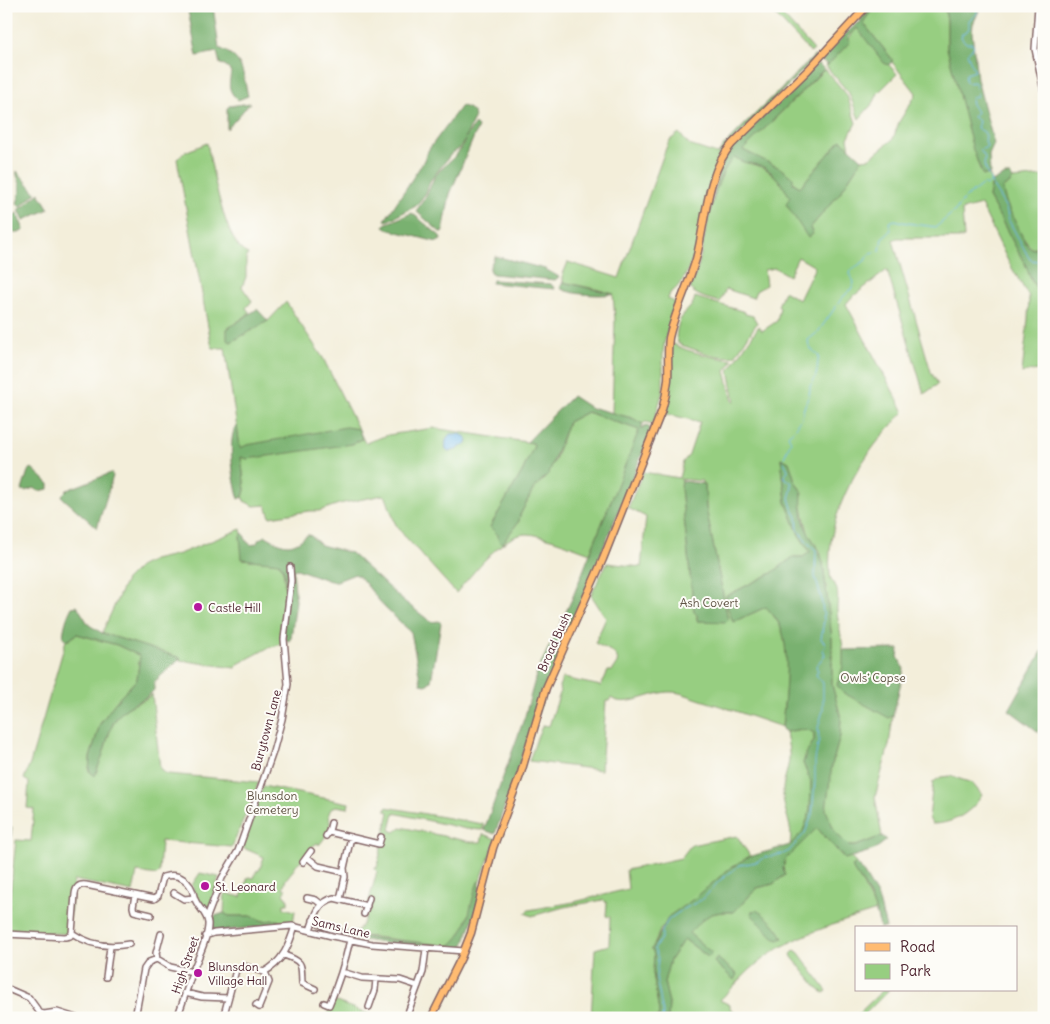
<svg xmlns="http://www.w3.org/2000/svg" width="1050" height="1024" viewBox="0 0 1050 1024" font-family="Delius,sans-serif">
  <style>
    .green { fill: #97ce81; stroke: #707656; fill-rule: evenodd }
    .forest { fill: #79b16f; stroke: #62684d }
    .water { fill: #72baea; stroke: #5e6c8a }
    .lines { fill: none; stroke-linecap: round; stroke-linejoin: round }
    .stream { stroke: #72baea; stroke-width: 1 }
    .minor-casing { stroke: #856768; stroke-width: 8 }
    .major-casing { stroke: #856768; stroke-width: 9 }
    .minor { stroke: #fff; stroke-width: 5 }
    .major { stroke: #ffbb71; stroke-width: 6 }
    .poi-dot { fill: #b5179e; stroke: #fdfcf7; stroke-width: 2 }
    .labels { text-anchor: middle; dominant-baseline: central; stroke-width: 4; stroke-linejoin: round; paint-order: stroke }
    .park-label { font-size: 12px; fill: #615445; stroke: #fdfcf7 }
    .poi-label { font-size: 12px; fill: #4a1f2b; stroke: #fdfcf7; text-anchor: start }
    .street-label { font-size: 12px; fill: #4a1f2b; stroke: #fdfcf7 }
  </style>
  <rect width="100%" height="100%" fill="#fdfcf7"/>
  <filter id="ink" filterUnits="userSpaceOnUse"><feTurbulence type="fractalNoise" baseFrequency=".02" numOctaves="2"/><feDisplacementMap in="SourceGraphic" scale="10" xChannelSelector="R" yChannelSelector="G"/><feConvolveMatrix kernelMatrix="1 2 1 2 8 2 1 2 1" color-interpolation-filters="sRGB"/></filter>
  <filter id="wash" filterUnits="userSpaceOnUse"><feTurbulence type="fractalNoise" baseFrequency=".0096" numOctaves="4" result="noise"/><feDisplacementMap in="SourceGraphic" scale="20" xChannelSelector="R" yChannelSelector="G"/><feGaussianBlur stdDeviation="1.12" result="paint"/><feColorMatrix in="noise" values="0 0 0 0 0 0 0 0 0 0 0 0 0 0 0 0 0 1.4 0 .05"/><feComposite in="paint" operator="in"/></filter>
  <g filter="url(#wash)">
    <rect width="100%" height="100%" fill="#f3eeda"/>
    <path class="green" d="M767,6H774L814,50L811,53Z
      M875,6H944L947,20V48L978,164L983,176L989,174L992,182L989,197L1027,268L1031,280L1044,300V363L1038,370L1022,373L1028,319L1029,297L1009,263L981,205L962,210L964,238H897L893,240L931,372L938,384L924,394L887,270L851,298L846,304L904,412C862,454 825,511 830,574C830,580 834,582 836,587C839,594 837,603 837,610C838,628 846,649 843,667C842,673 839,679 837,685L889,717L893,716L889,745L875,797L882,836L856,846H849L835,832L825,810L832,765L840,736L841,718L832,685V639L823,563L820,551L808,533L801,504L802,492L795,481L789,462L781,458L786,502L799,535L810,552L803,557H793L772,573L726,596L733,622L766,607C773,614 780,624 783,633C791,661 784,698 782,727C755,718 728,708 701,700C691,697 681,692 671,692C653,691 626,709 611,698L609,701H606L601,770L529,761L538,735L543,725L549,726L560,693L559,686L563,678L601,686L608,671H612C627,655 608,650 595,643L606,618L591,595L607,563L641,567L646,517L628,508L643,472L679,478L683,462L689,455L700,422L663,413L671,345L674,344C686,352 718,358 733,360L725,371L733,401L735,402L729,370L759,326L762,331L777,321L780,307L778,306L784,291L799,300L815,267L798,257L789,276L775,268L764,270L766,285L756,291L753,298L726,289L720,302C709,299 698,297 690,289C692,281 696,274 698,267C706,237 712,176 735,157C743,164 755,163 764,168C788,181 797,214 808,237L813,234L810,228L840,193L862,159L870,158L893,139L899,122L915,96L916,93L892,62V59L864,24V21ZM680,479L702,481V484H705L706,508L728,620L697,621V614L694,612L681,488L682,481Z
      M857,28L897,74L878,93L874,102L859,119L849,93L825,65H828Z
      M825,69L847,95L856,123L848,138L850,149L841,140L800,187L743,150Z
      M679,133L689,145L720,155L715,167C708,197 697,278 670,293L668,299L677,303L665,339L663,352V391L653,424L645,422L643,424L632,418L612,413L615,320L613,294L600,290L563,282V274L568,262L619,278L666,148L670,140Z
      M207,143C212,166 225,247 248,254L246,258V277L242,287L252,301L246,308L250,313L227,329L231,342L268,321L286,302L323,358L365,443L388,435L433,428L533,443L534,446L522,472L490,527L498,535L502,543L519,521L520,515L534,488L545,478L555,460L568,422L587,412L640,430L590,553C573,547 543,534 526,534C502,534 471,576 456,593L402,533L395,523L386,497L383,495L339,504L319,511H309L270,517L266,505L254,506L244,501L243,497L245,490L241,456L352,444L362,439L240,449L225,348H212L177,159L185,152Z
      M1044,176V242L1033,249C1021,241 1005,203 1002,188L1009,184L1013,179Z
      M695,297L745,312V314L753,316L757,323L735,356C719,360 697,350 681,345L677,342C675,334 678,321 684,314C689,308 693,306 695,297Z
      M241,529L242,534L240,536L249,560C258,560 272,559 279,564C290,570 281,630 281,644L268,648L238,664L235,668L179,660L180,658L102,633L126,580L139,567L153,560L179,554Z
      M77,634L117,645L140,656L137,679L114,704L100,724L90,758L89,771L94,775C97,768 101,761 103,754C108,739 110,723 122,712C130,704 144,702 152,694L160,768L163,772L168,774L259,782L232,847L161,841L159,873L157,875L137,872L133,892L74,880L68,934L34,932H6L16,840L31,841L34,809L27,808L29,782L24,779L30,764L66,640H69Z
      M802,729L810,730L814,732V740L806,754L803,763L811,782L810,812L803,831L790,845C794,826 783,812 783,794C782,783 788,771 789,759C790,751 787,741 786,732Z
      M951,776L972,783L982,795C971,813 953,824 932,824L929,818L933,782L941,777Z
      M263,786L349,803L348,808L336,806L331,809C328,814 329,815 330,821C331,830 325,838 319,845L318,843C310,846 309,852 304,858C301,861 298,862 295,866V868L286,879L283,888L286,889L284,894L288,900V904H284V908L295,911L293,923L273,920L263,921L251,916H229L224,913L225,893L241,897L248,877L254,878L257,870L259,871L264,857L241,847Z
      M386,807L483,824V830L466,829L394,813L390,830L395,832L401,827L471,842H481L483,834L496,839L481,879L467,930L460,947L356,935C357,929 364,925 365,918C368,903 373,886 377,871L374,868H377L389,812L386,811Z
      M6,826L12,827L6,886Z
      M817,828L845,859L850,857L857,864L852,867L864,886L870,900L877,911C837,923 792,936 759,962C745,973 733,988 720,1000L730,1005V1008L741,1018H668L669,1003L664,982L670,960L684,939L708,957L711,953L688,933C706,916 709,911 734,912L757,888L773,884L785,875L783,869L785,860Z
      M737,836L750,856L729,869L661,928L652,949L654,955L653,973L659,1012L658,1018H628C616,1009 604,1018 591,1018L595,949L609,945L610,917L606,916L607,903L603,900L564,907L532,916L525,913L529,910L574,902L628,889L626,870L681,858L691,845Z
      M200,873L219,877L210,907C197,910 195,895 192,885Z
      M795,950L799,953L827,991L824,993L818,989L792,957L791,954Z
      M883,990H889L861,1018H854Z
      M334,1001L379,1018H326Z"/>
    <path class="forest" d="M187,6H213L219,48C245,59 242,72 248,96L238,100C227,90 229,85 231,72L225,65L220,64L217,52L197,56Z
      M870,6H875L864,21V24L892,59V62L888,65L884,63L857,28L848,37L850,42L828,65L821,60V58L857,23H860L861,18Z
      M944,6H981L973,24L972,32L977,79L994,144L989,155L990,173L983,176L973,150L947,48V20Z
      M814,56H816L815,58L720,154H718L725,144Z
      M818,63L824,69L743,150L780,168L793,178V183L800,187L841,140L862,159L840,193L810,228L813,234L808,238L786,204L790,197C782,185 775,172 761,166C752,163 742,164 735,157C720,169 715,194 710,212L718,174L728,151Z
      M250,103L227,129V109L229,106Z
      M461,106C468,107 473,110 475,117L465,138L475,124L478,127L450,194L443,232H440L416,211C420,205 424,200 427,194C430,188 432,181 435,176C445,163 460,156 465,140L459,149L452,153L430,181L426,193L416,206L387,221L385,220L422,164L429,149Z
      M17,171L36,193L20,207L17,203C19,197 21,191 20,184C19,179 16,177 17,171Z
      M1005,175H1010L1013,179L1009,184L1002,188L1007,205L1025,242L1030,248L1035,249L1044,242V267L1041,272L1044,276V291C1033,287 1030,278 1027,268L989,197L992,182Z
      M39,193L49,209L24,220L19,210Z
      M17,213L24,230L19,233H6V220Z
      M412,213L440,236L441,240L437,242L390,230L384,226L385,224Z
      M495,256L545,269L559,277L555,280L493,274L490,272V266Z
      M493,280L551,284L555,289L491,283Z
      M563,282L614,294C602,296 569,295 560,288Z
      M257,309L268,321L231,342L227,340V329Z
      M572,396L592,409L594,408L632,418L643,424L641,429L646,425L650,428V435L580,604L529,736L495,834L484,830L525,716L537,672L572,599L639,430L587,412L568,422L549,473L534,488L520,515L519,521L502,544L498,540V535L490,527L522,472L534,446L533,443L527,442Z
      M237,425L240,448L247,445L346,427L359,429L362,439L352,444L247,459L241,457L245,490L243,497L239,499C234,485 226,437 237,425Z
      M781,458L789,462L795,481L802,492C801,506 802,522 809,534C815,544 820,552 823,563L832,639V685L841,718L840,736L832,765L826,810L835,832L849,846H856L882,836L887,840L874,850L845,859L817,828L785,860L783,868L785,875L773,884L757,888L734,912C709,911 706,916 689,933L712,953L708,957L684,939L670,960L664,982L669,1003L668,1018H658L659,1012L653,973L654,955L652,949L669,916L695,898L729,869L748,857L790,845L803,831L810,812L811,782L803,763L806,754L814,740V733C805,727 796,730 786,732L782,729C784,700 790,662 783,634C781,624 773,614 766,607L733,622L725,601L726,596L772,573L793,557H803L810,552L799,535L786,502Z
      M32,468L49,484V489L39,491L34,488L25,491L22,490L28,471Z
      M111,473L113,476L97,528L63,498L62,495L67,490Z
      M682,481L705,484L706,508L728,620L726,622L697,621V615L694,612L681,488Z
      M243,533L247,542L252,545L257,543L259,539L266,536C283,546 291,550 307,535H310L321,545L351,553L400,598L431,622L439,621L441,623L431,681L426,685L421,684L411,632L385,608L361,578L355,574L337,581H330L297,569L293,570L296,601L291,638L289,641L286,640C285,635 282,629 281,625C281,608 292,576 279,563L242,559L240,536Z
      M77,606L89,625L102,633L181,658L154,682V690C146,700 132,703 122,712C110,722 108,739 103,754C101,761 97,769 95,776L89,771L90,758L100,724L114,704L137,679L140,656L117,645L77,634L69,640H66L63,637C64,626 67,616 72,607Z
      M1044,648V736L1009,710Z
      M899,649L898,657L904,669L893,716L889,718L842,692L837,685L843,666V650Z
      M857,864L860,867L878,897L886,928H880C877,913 871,898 864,885C860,879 855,874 852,867Z
      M480,881V899L464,945L461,948C439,952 336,939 317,928L320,926L340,932H356V935L363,937L449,946C470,931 469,904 478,882Z
      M756,910C766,915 779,928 783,938L778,940L774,938L752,915L751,912Z
      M224,913L229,916H251L263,921L278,920L280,923L277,925L217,931L213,928L211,921L215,916Z
      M717,958L737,974L734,980L714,962Z"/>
    <path class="water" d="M450,434H460L466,437L468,442L456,450L448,452L446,450C445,444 445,439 450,434Z"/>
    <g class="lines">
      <path class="stream" d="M974,6L977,11V14L969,20V29L962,34L961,37L966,43H971L974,45L973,48L970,50L967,54L975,71L966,74L965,80L968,83L974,82L976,85L977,96L973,97L971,100L972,104L977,112L973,117L979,121L977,128L984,132L986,136L985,141L987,147L980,150L985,157L984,165L992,185L1006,208L1009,221L1029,258L1031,260L1044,262
        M662,1018L663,1013L656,977L658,958L654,949L662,937V931L668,920L682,910L703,899L719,881L740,865L756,862L766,857L783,854L789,851L805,833L812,815L815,781V760L819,739L818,728L823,710V683L816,675L818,671L816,666L825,655L823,649L826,644L821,639L824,620L821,596L815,577L816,550L809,544L798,530L797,517L792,508L789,498L792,488L791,482L784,478L788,470L783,460L791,441L788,435L797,427V423L802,419C802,406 811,397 810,386C819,375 816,369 819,356L809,347L808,340L818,332L842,298L853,287L854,282L850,275L851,270L866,260L870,253L880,251L882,238L891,230L889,222L895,220C908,224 923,225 936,227L955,211L964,199L983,184L986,186L991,182"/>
    </g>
  </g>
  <g filter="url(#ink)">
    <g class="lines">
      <defs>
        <path id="minor" d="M1038,6L1035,49L1044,92
          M329,832L379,844L381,837
          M326,836L329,831L331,823
          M307,857L318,866L344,872
          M303,862L311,851
          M174,893L184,899L194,898
          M135,895L133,907L134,911L151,915
          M307,898L316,900L321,904
          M340,899L345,877L344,868L351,837
          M364,914L369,898
          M207,917L222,878L238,851L273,752L282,719L288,684L284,639L291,581L290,567
          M313,920L326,927L339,931
          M310,930C315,916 318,902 334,898L367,906
          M72,933L75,894C76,887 79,884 86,885L154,899L158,896L163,877C179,872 191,881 194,896C196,907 207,912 208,923C209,936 198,958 193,970C188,986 183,1002 177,1018
          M72,933C89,945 109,948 129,944
          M6,934L65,937L70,936L72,933
          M205,936L214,933L292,926L332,936L372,944L464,951
          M284,955C304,962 301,964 302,983L315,989
          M157,959L156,953L161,934
          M342,972L362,978L400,980L418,986
          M106,977L110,947
          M6,988L29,998L40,1013L44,1014
          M185,993L202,997L228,998
          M324,1003L329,1005C338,984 345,962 350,940
          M256,1005L259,1007L269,982L265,972
          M369,1007L375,990L376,979
          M44,1014L57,1012L76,1018
          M135,1018L144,969L149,962L157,959L170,967L193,972
          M223,1018L236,970L244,966L264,972C283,962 289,945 295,926
          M406,1018L423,972L426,949"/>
        <path id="major" d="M431,1018L461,958L471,933L493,848L521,773L546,688L603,559L662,410C665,400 667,390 668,380C669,366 667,352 669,338C675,311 688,286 696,259C706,223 706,173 732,144L808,70L867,6"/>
      </defs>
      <use href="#minor" class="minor-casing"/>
      <use href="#major" class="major-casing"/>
      <use href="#minor" class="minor"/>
      <use href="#major" class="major"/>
    </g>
  </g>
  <g class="poi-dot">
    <circle cx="198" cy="607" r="5"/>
    <circle cx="205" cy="886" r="5"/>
    <circle cx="198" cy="973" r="5"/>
  </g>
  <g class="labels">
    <g class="park-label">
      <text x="709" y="602">Ash Covert</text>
      <text x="873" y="677">Owls' Copse</text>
      <text x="272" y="795">Blunsdon<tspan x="272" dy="14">Cemetery</tspan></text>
    </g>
    <g class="poi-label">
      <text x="208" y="607">Castle Hill</text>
      <text x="215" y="886">St. Leonard</text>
      <text x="208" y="966">Blunsdon<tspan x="208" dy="14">Village Hall</tspan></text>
    </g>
    <g class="street-label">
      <text transform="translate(554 642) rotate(-66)">Broad Bush</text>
      <text transform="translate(266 730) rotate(-75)">Burytown Lane</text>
      <text transform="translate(341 927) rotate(13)">Sams Lane</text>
      <text transform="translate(185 965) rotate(-71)">High Street</text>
    </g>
  </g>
  <rect width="1050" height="1024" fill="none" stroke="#fdfcf7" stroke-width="25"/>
  <rect x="855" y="926" width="162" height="65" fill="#fdfcf7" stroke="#b5a4a5"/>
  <rect x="865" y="943" width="25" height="8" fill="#ffbb71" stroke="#b5a4a5"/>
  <text x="900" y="952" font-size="15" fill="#4a1f2b">Road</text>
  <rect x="865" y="964" width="25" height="15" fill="#97ce81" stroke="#b5a4a5"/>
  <text x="900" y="976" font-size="15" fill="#4a1f2b">Park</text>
</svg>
